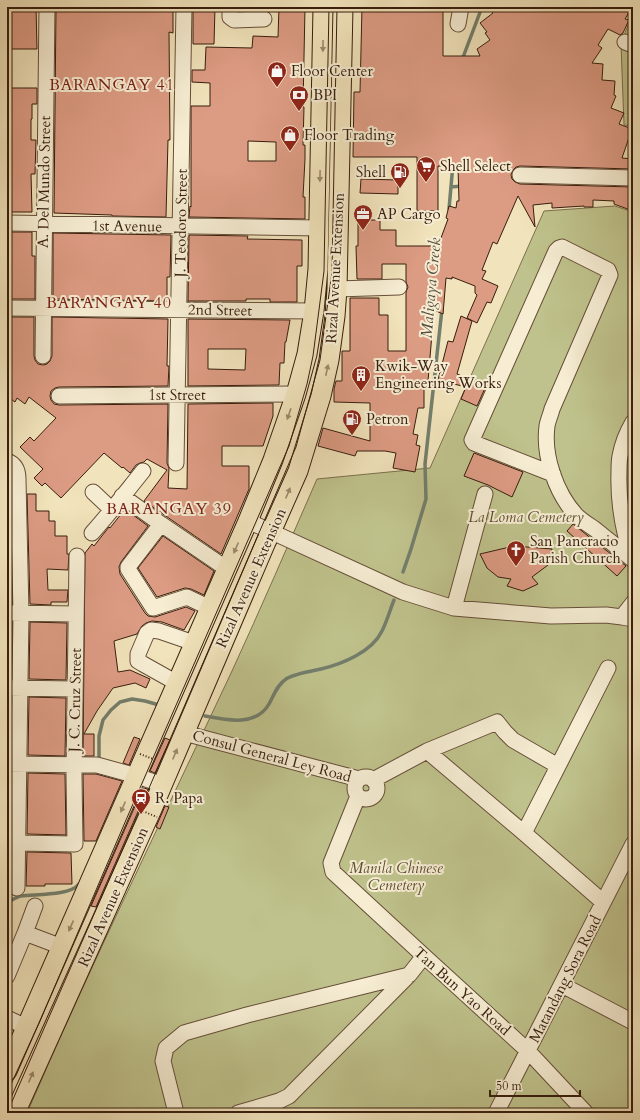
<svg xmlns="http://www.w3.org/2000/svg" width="640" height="1120" viewBox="0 0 640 1120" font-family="Cardo,serif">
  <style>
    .green { fill: #bfc28c; stroke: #7b704c }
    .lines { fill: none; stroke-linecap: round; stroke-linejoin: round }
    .stream { stroke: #737e6c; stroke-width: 3.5 }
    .building { fill: #dc9b83; stroke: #371d0d; fill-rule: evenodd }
    .minor-casing { stroke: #664e38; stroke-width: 17 }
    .major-casing { stroke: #371d0d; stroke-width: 21 }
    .minor { stroke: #f6edd3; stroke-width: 15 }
    .major { stroke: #f1e3bb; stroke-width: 19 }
    .tram { stroke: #371d0d; stroke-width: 1 }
    .path-bridge { stroke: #371d0d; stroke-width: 2; stroke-dasharray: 1 2; stroke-linecap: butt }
    .oneway { fill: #9d8a6d }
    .labels { text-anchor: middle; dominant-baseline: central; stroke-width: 4; stroke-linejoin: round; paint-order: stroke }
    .poi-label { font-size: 15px; fill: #371d0d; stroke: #f6edd3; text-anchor: start }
    .street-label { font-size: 15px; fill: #371d0d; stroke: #f6edd3 }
    .park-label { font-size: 15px; font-style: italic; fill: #604f33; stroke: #f6edd3 }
    .neighbourhood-label { font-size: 16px; letter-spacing: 1px; fill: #7a1f14; stroke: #f6edd3 }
    .water-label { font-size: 16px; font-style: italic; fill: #554d3d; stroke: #f6edd3 }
  </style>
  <rect width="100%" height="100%" fill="#f1e3bb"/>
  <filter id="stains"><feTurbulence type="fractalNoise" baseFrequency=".005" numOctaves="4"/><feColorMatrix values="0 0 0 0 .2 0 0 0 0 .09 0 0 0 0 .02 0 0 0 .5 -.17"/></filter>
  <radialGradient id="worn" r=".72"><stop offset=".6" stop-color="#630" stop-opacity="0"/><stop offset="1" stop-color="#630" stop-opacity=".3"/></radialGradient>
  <path class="green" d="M633,11V126L624,125L621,44Z
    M615,206L633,212V1113H27C91,964 163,818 232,671C261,608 289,543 317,479L430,468L544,211Z"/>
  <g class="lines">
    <path class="stream" d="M462,60L482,7
      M451,187L462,186
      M449,209L453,164
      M403,572L411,549L426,499L425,464L442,309
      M205,716C226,720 256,727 269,704C274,695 277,685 286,679C293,674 312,671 321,669C342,664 372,652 382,631C387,621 390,610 394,600
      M99,760V736L103,720L111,710L120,702L132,699L145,701L159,705
      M7,903C12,900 16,897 21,896C36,894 70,896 79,884"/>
  </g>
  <path class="building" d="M7,7H36L37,49H7Z
    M56,7H173V33L169,32L170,140H168L166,217L112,216V215L54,213Z
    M193,7H215L214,44H193Z
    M279,7H305L303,107H304L303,145H305V159L303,197H305V219L189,217L190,206L191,207V106H210V83L192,82V70H205L206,47L252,48L253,36L278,37ZM248,141L276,142V161H248Z
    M362,7H443V56H480L477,49L490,40L485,33L487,32L480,23L493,13L488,7H632L625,19L629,20L623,33L620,35L608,29L598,45L602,48L592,63L603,64L602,80L615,81L614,95L616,96L611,108L624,113L619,124L632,129L622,158L633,159V169L520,166L516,167L513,170L511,175L512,179L515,182L520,184L633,187V211L614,204V201L593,200V207H584V206L552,208V203L533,205L535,227L518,196L497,244L493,242L482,270L486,271L482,279L498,286L491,303L487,302L477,323L467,318L477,295L475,293V286L452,277V279L446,278L443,314L434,310L428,381H424V408H418L413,434L418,435L416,445L420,446L415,472L393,468L396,453L385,451H357L355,456L318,446L323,428L370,441V403L334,402V389L336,381H342V351H350V298H379V315H388V351H406V292L408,287L406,282V264H382V279H357L356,246H358V220H380V230H396V246H438L448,219L446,218L449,206L456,208L457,201H459L458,167L438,166V211H417V157H353L354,92H360Z
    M7,88H37V104H32V119H31V140H36L35,174H31L32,212H8L7,140H9V119H8Z
    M361,179L398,180V194L360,193Z
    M7,232H32V256H35V299H8Z
    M53,233L171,235L170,277H167V301L53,299Z
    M189,235L248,236L247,239L302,240V266H297V302H270V299H246V301H188Z
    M461,316L472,321L457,374L486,386L477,406L461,399L466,387L438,380L448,341L453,342Z
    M7,317H34V356L35,360L38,364L43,365L47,364L50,361L52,356V317L168,319L167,366H169L168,386L59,387L55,388L51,391L50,396L51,400L54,404L59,405L168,404L167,463L169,468L168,488L187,489L188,404L273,403V416L263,446H222V466H249V489L221,554L144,501L167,470L147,459L144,462L140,463L136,465L130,473L123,467L122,468L104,453L61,498L45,483L42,486L34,478L43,469L20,447L30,437L34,441L56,418L29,397L25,404L17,398L15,402L7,396Z
    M188,319L290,320L286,342H285L284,363H280L279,385L188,386ZM208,349H246L245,370L208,369Z
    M474,453L523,472L512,497L488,485L464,476Z
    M27,494H36V511H49V521H55V536H67V554H69L68,570L47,569L48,590H68L67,602H51V605L30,604Z
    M10,503L12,604H7V505Z
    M125,509L148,526L121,562L119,567L120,574L145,613L148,616L155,617L186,607L195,611L184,630L162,622L152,621L146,623L142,626L137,634L114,641L118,672L130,670L150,679L146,688L135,683L113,688L97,711L84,734H94V756H83L85,553L92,544L94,546L109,527L110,528Z
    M573,524L626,566L617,576L567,531Z
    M163,536L214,571L204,595L191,589L185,588L157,597L138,568Z
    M514,546L552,549L548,565L532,577L538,584L523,591L507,586L511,579L498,577L487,568L480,554Z
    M7,622H12L11,679H7Z
    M30,622L67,623L66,680L29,679Z
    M7,697H11L10,755H7Z
    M29,697L66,698L65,756L28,755Z
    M134,737L140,739L129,765L123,763Z
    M165,738L170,740L155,773L150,771Z
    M7,773H10L8,886H7Z
    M28,773L65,774L66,835L27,834Z
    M83,774H96L122,781L96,841H84Z
    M143,788L148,789L96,907L91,906Z
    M165,806L169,807L160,829L156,827Z
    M27,852L71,853L72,884H45V886H26Z"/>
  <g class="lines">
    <defs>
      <path id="minor" d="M230,7V17L234,20L264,19
        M458,24L461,7
        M625,42L633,45
        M520,175L633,178
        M7,223L320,228
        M337,289L399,287
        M7,308L314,311
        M43,356L47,7
        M59,396L296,394
        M633,422C627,432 622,445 620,456C619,461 619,467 619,472C618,502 623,532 633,560
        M7,461C15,464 18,470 18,479L21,613L17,888
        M176,463L184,7
        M553,474L474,443L472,440L556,251L559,248L562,247L608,270L610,275L552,409C551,414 548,420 547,426C543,456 556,493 576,515C582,521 589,525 596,530C608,540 620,549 632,559
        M93,492L112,510
        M122,496L161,524
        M248,521L403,592L454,608L551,616L606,615L622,617L633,619
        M92,533C110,513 126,492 143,471
        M210,608L187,597L153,608L128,569V567L161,524L227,569
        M454,608L485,494
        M7,613L76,614
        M622,617L633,603
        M177,683L143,664L138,661V654L147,633L151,630L159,631L194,643
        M7,688L75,689
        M184,733L359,779
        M427,751L524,833L603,902
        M7,764L97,765L137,776L163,785
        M355 788a11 11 0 1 1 22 0a11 11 0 1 1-22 0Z
        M373,780L427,751L497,722L505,732L513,740L558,766
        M358,796L331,863L333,872L424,956L528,1051L586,1113
        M524,833L608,668
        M18,843L75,844L74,775L77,556
        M25,933L35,906
        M7,976L25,933L62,947
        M562,985L633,1022
        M7,1018L26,1027
        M176,1113L163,1061L166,1048L184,1033L247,1015L409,975
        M238,1113L279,1101L289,1096L409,975L424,956
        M496,1113L633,844"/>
      <path id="major" d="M7,1071L248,521L273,460L296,394L307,354L314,311L318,269L323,7
        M15,1113L152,809L266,542L271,532L298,471L321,396L329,360L335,316L337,289L343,7"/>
    </defs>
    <use href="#minor" class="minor-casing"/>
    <use href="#major" class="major-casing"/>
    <use href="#minor" class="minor"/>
    <use href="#major" class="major"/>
    <path class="tram" d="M7,1093L40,1021L126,820L218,609L289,446L307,384L313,356L324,271L329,7
      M7,1113L134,823L296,447L320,360L332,272L337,7"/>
    <path class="path-bridge" d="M140,754L153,759
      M140,810L157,817"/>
  </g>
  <defs><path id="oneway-solid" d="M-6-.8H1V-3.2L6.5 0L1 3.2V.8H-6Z"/></defs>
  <g class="oneway">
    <use href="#oneway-solid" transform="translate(323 46) rotate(91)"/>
    <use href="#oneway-solid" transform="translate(320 176) rotate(91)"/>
    <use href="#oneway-solid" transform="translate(327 370) rotate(-78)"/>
    <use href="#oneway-solid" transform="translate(289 414) rotate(109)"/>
    <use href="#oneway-solid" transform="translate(288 493) rotate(-67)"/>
    <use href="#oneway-solid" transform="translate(236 548) rotate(114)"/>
    <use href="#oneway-solid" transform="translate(175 754) rotate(-67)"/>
    <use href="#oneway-solid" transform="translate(123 807) rotate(114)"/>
    <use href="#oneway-solid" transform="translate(71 926) rotate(114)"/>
    <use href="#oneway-solid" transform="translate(31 1077) rotate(-66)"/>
  </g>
  <defs>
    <symbol id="shop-pin" viewBox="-11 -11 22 30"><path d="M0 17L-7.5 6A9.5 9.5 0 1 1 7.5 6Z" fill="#8f2418" stroke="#f6edd3"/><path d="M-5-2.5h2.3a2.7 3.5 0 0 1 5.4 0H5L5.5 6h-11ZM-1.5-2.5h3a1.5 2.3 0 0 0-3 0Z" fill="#fff"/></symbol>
    <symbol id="bank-pin" viewBox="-11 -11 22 30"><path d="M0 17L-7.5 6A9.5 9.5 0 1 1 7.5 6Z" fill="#8f2418" stroke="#f6edd3"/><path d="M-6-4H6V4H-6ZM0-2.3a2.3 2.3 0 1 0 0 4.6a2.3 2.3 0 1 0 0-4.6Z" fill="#fff"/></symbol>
    <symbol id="supermarket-pin" viewBox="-11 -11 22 30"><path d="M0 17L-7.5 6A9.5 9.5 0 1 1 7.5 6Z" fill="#8f2418" stroke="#f6edd3"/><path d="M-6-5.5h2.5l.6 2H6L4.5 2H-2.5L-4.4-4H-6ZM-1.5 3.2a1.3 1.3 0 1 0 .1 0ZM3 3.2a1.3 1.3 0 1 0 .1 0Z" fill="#fff"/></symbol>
    <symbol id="fuel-pin" viewBox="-11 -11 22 30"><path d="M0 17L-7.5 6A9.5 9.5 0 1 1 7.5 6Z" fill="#8f2418" stroke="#f6edd3"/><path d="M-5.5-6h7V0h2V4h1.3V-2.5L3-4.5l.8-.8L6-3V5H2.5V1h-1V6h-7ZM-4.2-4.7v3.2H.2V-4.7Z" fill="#fff"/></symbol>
    <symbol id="office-pin" viewBox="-11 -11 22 30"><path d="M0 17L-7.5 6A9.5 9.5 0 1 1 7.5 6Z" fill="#8f2418" stroke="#f6edd3"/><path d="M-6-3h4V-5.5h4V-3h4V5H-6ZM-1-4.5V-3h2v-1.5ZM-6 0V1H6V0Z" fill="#fff"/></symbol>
    <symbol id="building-pin" viewBox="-11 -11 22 30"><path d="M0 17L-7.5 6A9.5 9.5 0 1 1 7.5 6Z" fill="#8f2418" stroke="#f6edd3"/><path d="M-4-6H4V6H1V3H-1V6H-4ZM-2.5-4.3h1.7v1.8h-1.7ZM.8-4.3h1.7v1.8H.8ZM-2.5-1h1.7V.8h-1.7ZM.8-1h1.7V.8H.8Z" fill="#fff"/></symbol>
    <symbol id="church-pin" viewBox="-11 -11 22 30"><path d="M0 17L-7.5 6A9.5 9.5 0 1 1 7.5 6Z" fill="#8f2418" stroke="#f6edd3"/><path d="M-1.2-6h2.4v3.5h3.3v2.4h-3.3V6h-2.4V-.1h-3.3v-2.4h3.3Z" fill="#fff"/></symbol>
    <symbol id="station-pin" viewBox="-11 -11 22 30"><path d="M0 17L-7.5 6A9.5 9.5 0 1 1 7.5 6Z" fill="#8f2418" stroke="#f6edd3"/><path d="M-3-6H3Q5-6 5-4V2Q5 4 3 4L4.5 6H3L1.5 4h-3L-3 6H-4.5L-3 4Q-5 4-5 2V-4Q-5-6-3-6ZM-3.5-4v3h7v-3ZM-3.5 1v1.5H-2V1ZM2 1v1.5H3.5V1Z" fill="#fff"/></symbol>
  </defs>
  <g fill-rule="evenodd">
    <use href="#shop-pin" x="266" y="60" width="22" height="30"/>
    <use href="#bank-pin" x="288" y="84" width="22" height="30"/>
    <use href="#shop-pin" x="279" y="124" width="22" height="30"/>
    <use href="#supermarket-pin" x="415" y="155" width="22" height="30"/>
    <use href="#fuel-pin" x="389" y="161" width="22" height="30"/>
    <use href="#office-pin" x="352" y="203" width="22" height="30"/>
    <use href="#building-pin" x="350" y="364" width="22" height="30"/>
    <use href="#fuel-pin" x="341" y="408" width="22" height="30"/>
    <use href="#church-pin" x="505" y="539" width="22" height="30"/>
    <use href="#station-pin" x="130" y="787" width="22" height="30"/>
  </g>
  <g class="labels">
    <g class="poi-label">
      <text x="291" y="71">Floor Center</text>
      <text x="313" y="95">BPI</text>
      <text x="304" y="135">Floor Trading</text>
      <text x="440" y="166">Shell Select</text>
      <text x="386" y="172" text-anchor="end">Shell</text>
      <text x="377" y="214">AP Cargo</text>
      <text x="375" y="366">Kwik-Way<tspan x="375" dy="17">Engineering Works</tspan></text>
      <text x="366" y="419">Petron</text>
      <text x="530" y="541">San Pancracio<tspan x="530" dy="17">Parish Church</tspan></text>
      <text x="155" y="798">R. Papa</text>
    </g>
    <g class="street-label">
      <text transform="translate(44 182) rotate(-89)">A. Del Mundo Street</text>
      <text transform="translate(181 223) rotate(-89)">J. Teodoro Street</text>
      <text transform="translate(127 226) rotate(1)">1st Avenue</text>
      <text transform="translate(335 268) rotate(-87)">Rizal Avenue Extension</text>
      <text transform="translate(220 310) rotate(1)">2nd Street</text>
      <text x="177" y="395">1st Street</text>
      <text transform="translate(251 578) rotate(-66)">Rizal Avenue Extension</text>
      <text transform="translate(75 700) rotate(-89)">J. C. Cruz Street</text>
      <text transform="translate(272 756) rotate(15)">Consul General Ley Road</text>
      <text transform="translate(113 897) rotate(-66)">Rizal Avenue Extension</text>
      <text transform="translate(565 979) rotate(-63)">Matandang Sora Road</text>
      <text transform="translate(462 991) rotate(42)">Tan Bun Yao Road</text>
    </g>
    <g class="park-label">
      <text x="526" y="517">La Loma Cemetery</text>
      <text x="396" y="868">Manila Chinese<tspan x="396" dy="17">Cemetery</tspan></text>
    </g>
    <g class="neighbourhood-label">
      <text x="112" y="85">BARANGAY 41</text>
      <text x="109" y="303">BARANGAY 40</text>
      <text x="169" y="509">BARANGAY 39</text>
    </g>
    <g class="water-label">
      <text transform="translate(431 288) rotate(-85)">Maligaya Creek</text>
    </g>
  </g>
  <rect width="640" height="1120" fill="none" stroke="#f1e3bb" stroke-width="24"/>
  <rect x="8" y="8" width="624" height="1104" fill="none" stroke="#371d0d" stroke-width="2"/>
  <rect x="12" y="12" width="616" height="1096" fill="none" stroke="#371d0d"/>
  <path d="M490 1090v6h90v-6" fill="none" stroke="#371d0d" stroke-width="2"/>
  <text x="496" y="1090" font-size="12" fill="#371d0d" stroke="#f6edd3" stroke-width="3" paint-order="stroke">50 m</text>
  <rect width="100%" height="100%" filter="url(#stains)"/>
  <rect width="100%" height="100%" fill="url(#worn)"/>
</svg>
